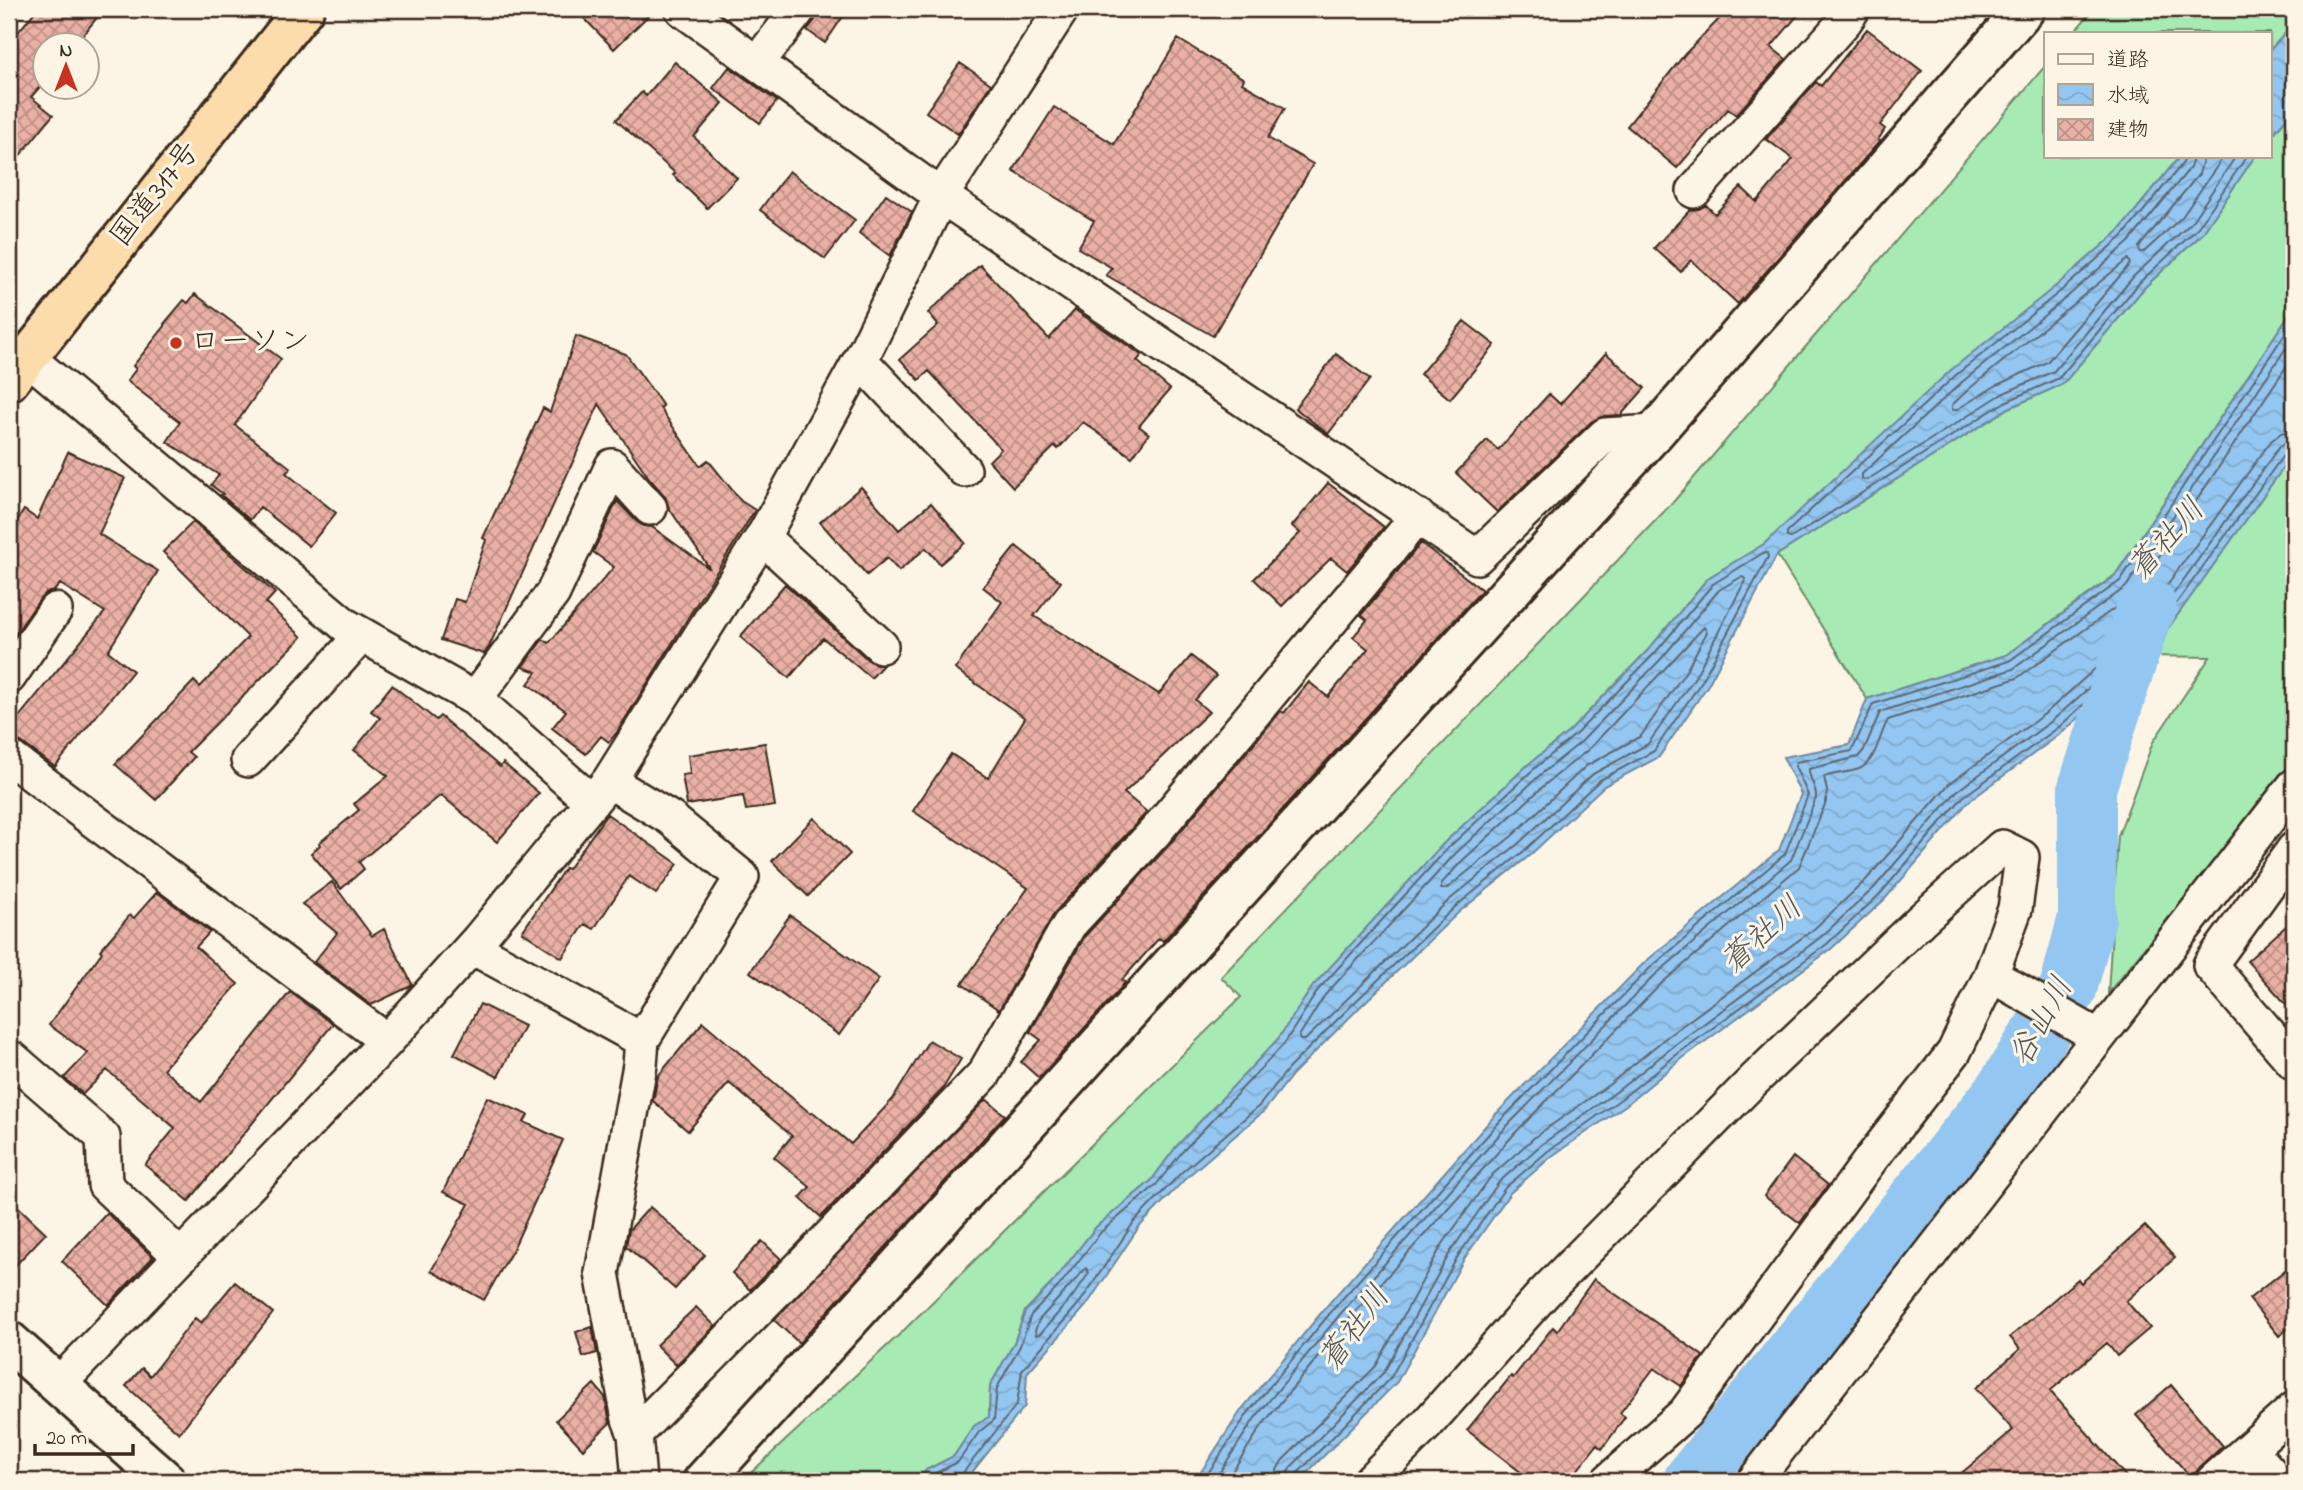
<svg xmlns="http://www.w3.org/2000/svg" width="2303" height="1490" viewBox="0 0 2303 1490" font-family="'Indie Flower','Klee One',sans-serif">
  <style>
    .grass { fill: #a7eab4; stroke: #718a69; stroke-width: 2 }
    .water { fill: url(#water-waves); stroke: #70889c; stroke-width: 2 }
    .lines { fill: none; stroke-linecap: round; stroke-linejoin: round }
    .shore { stroke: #5e6872; stroke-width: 2 }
    .river { stroke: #93c6f0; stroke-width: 58 }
    .building { fill: url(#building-cross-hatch); stroke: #3b2a1e; stroke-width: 2 }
    .street-casing { stroke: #3b2a1e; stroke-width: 38 }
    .secondary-casing { stroke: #3b2a1e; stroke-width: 44 }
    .highway-casing { stroke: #3b2a1e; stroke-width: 44 }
    .street { stroke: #fcf5e5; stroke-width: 33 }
    .secondary { stroke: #fcf5e5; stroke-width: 38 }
    .highway { stroke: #fddcac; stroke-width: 38 }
    .poi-dot { fill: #c8321e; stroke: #fcf5e5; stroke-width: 2.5 }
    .labels { text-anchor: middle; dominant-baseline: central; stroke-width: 6; stroke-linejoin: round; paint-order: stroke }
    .street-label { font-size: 30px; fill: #3b2a1e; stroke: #fcf5e5 }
    .poi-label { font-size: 30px; fill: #3b2a1e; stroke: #fcf5e5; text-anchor: start }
    .water-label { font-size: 32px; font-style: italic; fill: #55595d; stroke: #fcf5e5 }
  </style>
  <defs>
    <pattern id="water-waves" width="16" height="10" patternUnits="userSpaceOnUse" patternTransform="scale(1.75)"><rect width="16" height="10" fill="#93c6f0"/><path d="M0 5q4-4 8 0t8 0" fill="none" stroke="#80aacd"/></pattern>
    <pattern id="building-cross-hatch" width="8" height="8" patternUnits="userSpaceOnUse" patternTransform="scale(1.75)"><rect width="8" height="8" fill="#eab0a6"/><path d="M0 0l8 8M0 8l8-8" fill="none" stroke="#bf8f87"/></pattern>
  </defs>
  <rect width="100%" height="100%" fill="#fcf5e5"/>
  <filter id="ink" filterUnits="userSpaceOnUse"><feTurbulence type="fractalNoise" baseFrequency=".0143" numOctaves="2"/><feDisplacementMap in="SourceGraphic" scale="14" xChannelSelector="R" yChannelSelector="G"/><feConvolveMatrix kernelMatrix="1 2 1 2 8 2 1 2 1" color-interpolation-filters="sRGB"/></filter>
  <g filter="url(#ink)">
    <path class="grass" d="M2094,9H2294V24L2270,50V33H2073Z
      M2046,65V156H2180L2119,231L1764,544L1708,578L1649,649L1570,731L1530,763L1444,843L1313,986L1278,1039L1176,1147L1151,1181L1096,1227L1054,1281L1025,1311L1014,1343L990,1386L989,1417L974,1426L954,1456L926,1470L920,1481H742L901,1333L1241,997L1221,977L1675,500Z
      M2294,109V307L2115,575L2006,655L1867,699L1777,555L2009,408L2063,384L2145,287L2202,234L2255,156H2270V138Z
      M2294,453V758L2278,782L2108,993L2118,836L2153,742L2210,657L2148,656Z"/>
    <path class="water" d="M2294,24V109L2270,138V50Z
      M2180,156H2255L2202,234L2145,287L2063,384L2009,408L1777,555L1708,685L1659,757L1604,786L1529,856L1459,912L1361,1006L1293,1074L1264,1111L1187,1177L1139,1227L1086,1306L1027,1373L1025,1406L969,1476L964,1481H920L926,1470L954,1456L974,1426L989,1417L990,1386L1014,1343L1025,1312L1054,1281L1096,1227L1151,1181L1176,1147L1278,1039L1313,986L1444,843L1530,763L1570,731L1649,649L1708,578L1764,544L1951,370L2057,285L2119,231Z
      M2294,307V453L2148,656L2063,732L1968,802L1885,899L1831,949L1684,1057L1626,1105L1552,1156L1510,1193L1464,1259L1397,1382L1299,1481H1195L1242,1409L1331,1301L1496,1114L1644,963L1779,850L1801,794L1783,757L1849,745L1867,699L2006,655L2115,576Z"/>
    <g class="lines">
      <path class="shore" d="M2185,156L2183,163L2123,236L2062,290L1956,375L1787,532V537L1791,538L2005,402L2059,378L2140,282L2196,230L2247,156
        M2194,156L2190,168L2129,242L2067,297L1962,382L1862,474V479L1867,480L2002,394L2054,371L2134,276L2190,224L2236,156
        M2204,156L2199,174L2139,247L2140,252H2144L2182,217L2224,156
        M2128,259L2130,264L2047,362L1997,385L1956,410H1952V405L1969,389Z
        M1741,577L1745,578V581L1695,677L1648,744L1593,774L1518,844L1448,901L1305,1040H1300L1299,1036L1325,995L1455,854L1540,775L1581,742L1661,659L1719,590Z
        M1704,627L1707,632L1686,671L1641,736L1586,766L1512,836L1446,889H1441V884L1462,861L1547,783L1589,749Z
        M1086,1268L1089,1273L1073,1296L1040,1334L1036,1335L1035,1331L1039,1320Z
        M928,1481L932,1475L958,1462L979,1432L994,1420L997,1388L1020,1346L1031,1315L1059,1286L1101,1232L1156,1185L1182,1152L1284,1044L1318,990L1448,848L1535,768L1575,735L1655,653L1713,584L1763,553H1767L1768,557L1702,681L1654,751L1600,780L1524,851L1455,907L1356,1001L1288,1069L1259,1106L1182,1172L1134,1222L1081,1301L1022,1370L1017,1404L962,1474L960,1481
        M1203,1481L1248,1413L1336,1306L1502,1119L1649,969L1785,854L1808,795L1795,766L1796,762L1852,751L1873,704L2009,661L2120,581L2294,320
        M1214,1481L1255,1418L1342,1312L1508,1125L1655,975L1791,860L1816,798C1817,787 1808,778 1809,769L1858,757L1864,750L1880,712L2013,669L2126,587L2294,336
        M1226,1481L1263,1424L1350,1318L1516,1132L1662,983L1799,867L1826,802L1827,791L1824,777C1835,773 1848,773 1859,769C1877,761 1879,735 1888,720L2017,678L2133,595L2294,355
        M1275,1481L1277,1470L1282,1461L1376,1366L1442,1245L1492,1175L1536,1136L1610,1084L1668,1036L1814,929L1866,880L1949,784L2047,712L2128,639L2271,441L2281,433L2294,430
        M1286,1481L1290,1468L1384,1372L1451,1251L1499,1182L1542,1144L1616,1092L1675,1045L1821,937L1874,888L1957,791L2053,720L2136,646L2279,447L2286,442L2294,441
        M1295,1481L1297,1474L1391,1377L1458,1256L1505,1188L1548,1151L1621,1099L1680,1052L1827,944L1880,894L1963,797L2059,727L2142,651L2285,453L2294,450"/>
      <path class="river" d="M1692,1481L2004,1091L2068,989L2087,918V788L2143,614L2148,607"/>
    </g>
    <path class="building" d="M37,9H104L74,46H46V80L31,97L53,115L9,169V43Z
      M575,9H655L614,49Z
      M818,9H848L825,43L807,30L815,20Z
      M1729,9H1803L1771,47L1786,59L1736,115L1728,109L1677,168L1627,126L1685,54Z
      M1867,29L1922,71L1880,125L1885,129L1878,140L1880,141L1738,304L1691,260L1681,272L1654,248L1690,210L1699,209L1706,205L1715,214L1741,187L1757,202L1793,159L1766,139L1816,82L1821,86Z
      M1178,39L1244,79L1242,83L1285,108L1268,138L1313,164L1213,336L1106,275L1112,268L1078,248L1094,221L1013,171L1054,107L1114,144Z
      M675,62L723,103L694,137L737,178L707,208L673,175L675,173L616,120L642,92L646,96Z
      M960,63L991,84L958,134L926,112Z
      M729,67L777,101L760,123L713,88Z
      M789,171L855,220L825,259L760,210Z
      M886,194L912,212L890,256L859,233Z
      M980,265L1049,339L1075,310L1142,355L1137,361L1170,389L1139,426L1149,434L1132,457L1083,422L1058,449L1055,446L1013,487L989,461L1001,449L929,371L919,380L900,359L938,325L928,313Z
      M195,294L281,359L235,425L291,468L286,473L336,513L309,546L260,507L250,520L221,495L223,494L211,485L219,475L167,442L180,422L127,381L136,369L133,366L165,326L164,324L184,300L188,303Z
      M1464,321L1495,345L1450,399L1420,374Z
      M576,336L626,354L663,406L660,408L700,466L708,460L741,501L755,510L617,732L609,742L601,736L586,754L552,728L566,711L528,684L537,672L522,667L543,639L549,643L614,567L593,552L617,501L636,521L643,526L652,527L710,569L669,508L665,496L649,478L599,404L489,647L484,654L441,640L455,599L465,602L486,540L483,538L543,408L550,412Z
      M1606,353L1645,388L1621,415L1604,416L1592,421L1497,512L1456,473L1487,440L1498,450L1549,394L1560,404Z
      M1336,354L1370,379L1328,434L1295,408Z
      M68,452L125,478L99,534L158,571L108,651L133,671L55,767L21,742L9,738V729L105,612L60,584L54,591L46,593L40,599L9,643V534L24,510L37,519Z
      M1328,483L1384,527L1347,571L1331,558L1282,606L1254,579L1300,533L1292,526Z
      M861,487L899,530L931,503L965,543L940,564L926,548L899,571L887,558L867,575L820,522Z
      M193,522L275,593L266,603L302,637L188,752L194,757L156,800L115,764L194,681L200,687L248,637L163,552Z
      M1421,543L1482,590L1163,941L1159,938L1122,980L1125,982L1120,989L1039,1078L1021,1062L1041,1040L1030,1032L1085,936L1169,845L1281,711L1284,713L1309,682L1328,697L1368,649L1353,637L1367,620L1361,615Z
      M1016,546L1061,582L1034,616L1159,694L1191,656L1216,676L1195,700L1209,712L1124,793L1147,812L1055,912L999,1010L962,984L1028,888L913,811L951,754L988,778L1025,718L955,669L1002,602L983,587Z
      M785,584L868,660L876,665H883L871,678L823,638L789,678L740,637Z
      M392,685L436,720L440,716L500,767L503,763L539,793L497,842L441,795L359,862L364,869L341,889L311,853L320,845L319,843L359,810L354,804L388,776L354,750L380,718L371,711Z
      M765,743L775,806L746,810L743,796L687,805L682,775L690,774L688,755Z
      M607,814L678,864L656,894L629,876L594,929L585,924L562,958L522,932L565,868L568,869Z
      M814,818L850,854L808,896L772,861Z
      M332,882L372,936L384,929L412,984L411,986L371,1005L314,962L337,933L302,904Z
      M157,892L210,932L196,947L238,984L163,1069L201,1102L290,992L333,1024L189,1201L145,1165L175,1128L107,1070L83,1094L64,1078L88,1053L49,1025L102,952L100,950L130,915L134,918Z
      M790,915L879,979L839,1035L750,972Z
      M2294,919V1013L2247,961Z
      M480,1004L524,1026L498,1077L454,1054Z
      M703,1022L811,1114L813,1112L851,1144L893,1099L929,1040L961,1059L942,1090L821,1217L800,1198L810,1187L774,1157L792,1136L729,1083L688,1131L653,1101L658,1076Z
      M487,1097L528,1115L524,1122L563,1140L513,1249L484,1300L431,1271L469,1204L443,1192Z
      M986,1099L1005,1115L799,1343L774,1320Z
      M1793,1157L1828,1185L1800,1223L1764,1196Z
      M9,1198L46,1233L9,1272Z
      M650,1207L705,1255L675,1289L626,1246L629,1230Z
      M107,1213L153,1257L108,1305L62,1261Z
      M2145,1226L2175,1258L2126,1301L2150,1328L2117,1356L2107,1343L2050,1391L2130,1481H1952L2013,1430L1976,1388L2020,1349L2010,1337L2078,1279L2081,1283Z
      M762,1241L781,1259L750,1290L732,1273Z
      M2294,1263V1324L2279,1336L2249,1299Z
      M1594,1279L1703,1356L1681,1386L1654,1368L1620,1413L1625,1417L1602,1449L1597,1445L1569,1481H1532L1467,1430L1511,1376L1513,1378L1553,1327L1557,1331Z
      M235,1282L273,1313L179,1433L126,1386L142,1368L150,1376L195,1318L201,1323Z
      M696,1307L715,1326L676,1365L656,1345Z
      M592,1327L597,1353L583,1357L576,1332Z
      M594,1384L605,1397L610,1423L583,1449L556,1420Z
      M2171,1385L2223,1446L2200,1467L2195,1474L2194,1481L2136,1415Z"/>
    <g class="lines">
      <defs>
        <path id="street" d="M682,9L941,196L1477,557L1605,435L1655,432
          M757,63L799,9
          M1694,191L1845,21L1853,9
          M27,357L345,625L475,699L592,802
          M860,360L964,470
          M762,537L881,646
          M9,677L55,610
          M475,699L553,593L612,466L650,508
          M9,757L387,1041
          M248,760L362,635
          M609,781L670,818L742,877L642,1040L640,1065L602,1273L629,1419L635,1434L639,1481
          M2294,849L2210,965L2294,1063
          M472,947L642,1040
          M1991,975L2099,1037
          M13,1059L103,1137L105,1185L181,1257
          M59,1384L387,1041L478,940L609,781L766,531L865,351L941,196L1062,9
          M635,1434L811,1256L984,1074L1069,925L1155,832L1418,516
          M2249,1449L2278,1481
          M1370,1481L1426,1425L1544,1293L1754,1080L1921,920L2002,847L2022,857L2015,909L1991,975L1954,1052L1871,1159L1685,1413L1608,1481
          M1754,1481L2294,786
          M2213,1481L2294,1409"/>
        <path id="secondary" d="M9,1341L166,1481
          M703,1481L1655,432L2025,9"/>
        <path id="highway" d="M9,381L304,9"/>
      </defs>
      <use href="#street" class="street-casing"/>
      <use href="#secondary" class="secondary-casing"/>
      <use href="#highway" class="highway-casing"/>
      <use href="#street" class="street"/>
      <use href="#secondary" class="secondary"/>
      <use href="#highway" class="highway"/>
    </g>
  </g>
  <circle class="poi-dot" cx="176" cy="343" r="7"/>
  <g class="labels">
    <g class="street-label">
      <text transform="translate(156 195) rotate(-52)">国道317号</text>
    </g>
    <g class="poi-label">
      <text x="190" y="343">ローソン</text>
    </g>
    <g class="water-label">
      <text transform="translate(2168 540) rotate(-48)">蒼社川</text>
      <text transform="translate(1763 936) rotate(-42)">蒼社川</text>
      <text transform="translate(2043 1022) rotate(-61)">谷山川</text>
      <text transform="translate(1356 1329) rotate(-54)">蒼社川</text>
    </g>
  </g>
  <rect width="2303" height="1490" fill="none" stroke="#fcf5e5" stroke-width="35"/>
  <rect x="18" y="18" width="2268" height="1455" fill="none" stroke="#3b2a1e" stroke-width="2.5" filter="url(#ink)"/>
  <rect x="2044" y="32" width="228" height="126" fill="#fcf5e5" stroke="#afa495" stroke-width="2"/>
  <rect x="2058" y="54" width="35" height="10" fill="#fcf5e5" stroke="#afa495" stroke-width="2"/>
  <text x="2107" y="66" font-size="21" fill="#3b2a1e">道路</text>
  <rect x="2058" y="84" width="35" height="21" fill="url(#water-waves)" stroke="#afa495" stroke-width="2"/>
  <text x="2107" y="102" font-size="21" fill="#3b2a1e">水域</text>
  <rect x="2058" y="119" width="35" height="21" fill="url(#building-cross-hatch)" stroke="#afa495" stroke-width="2"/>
  <text x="2107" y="136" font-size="21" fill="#3b2a1e">建物</text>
  <g transform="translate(66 66)"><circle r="33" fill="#fcf5e5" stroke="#afa495" stroke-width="2"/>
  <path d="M0-5L12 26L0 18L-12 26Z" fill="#c8321e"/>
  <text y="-10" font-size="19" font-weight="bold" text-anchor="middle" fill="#3b2a1e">N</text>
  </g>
  <path d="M35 1444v10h98v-10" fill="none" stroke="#3b2a1e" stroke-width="3.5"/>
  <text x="46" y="1444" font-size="21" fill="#3b2a1e" stroke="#fcf5e5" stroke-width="5" paint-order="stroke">20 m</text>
</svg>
